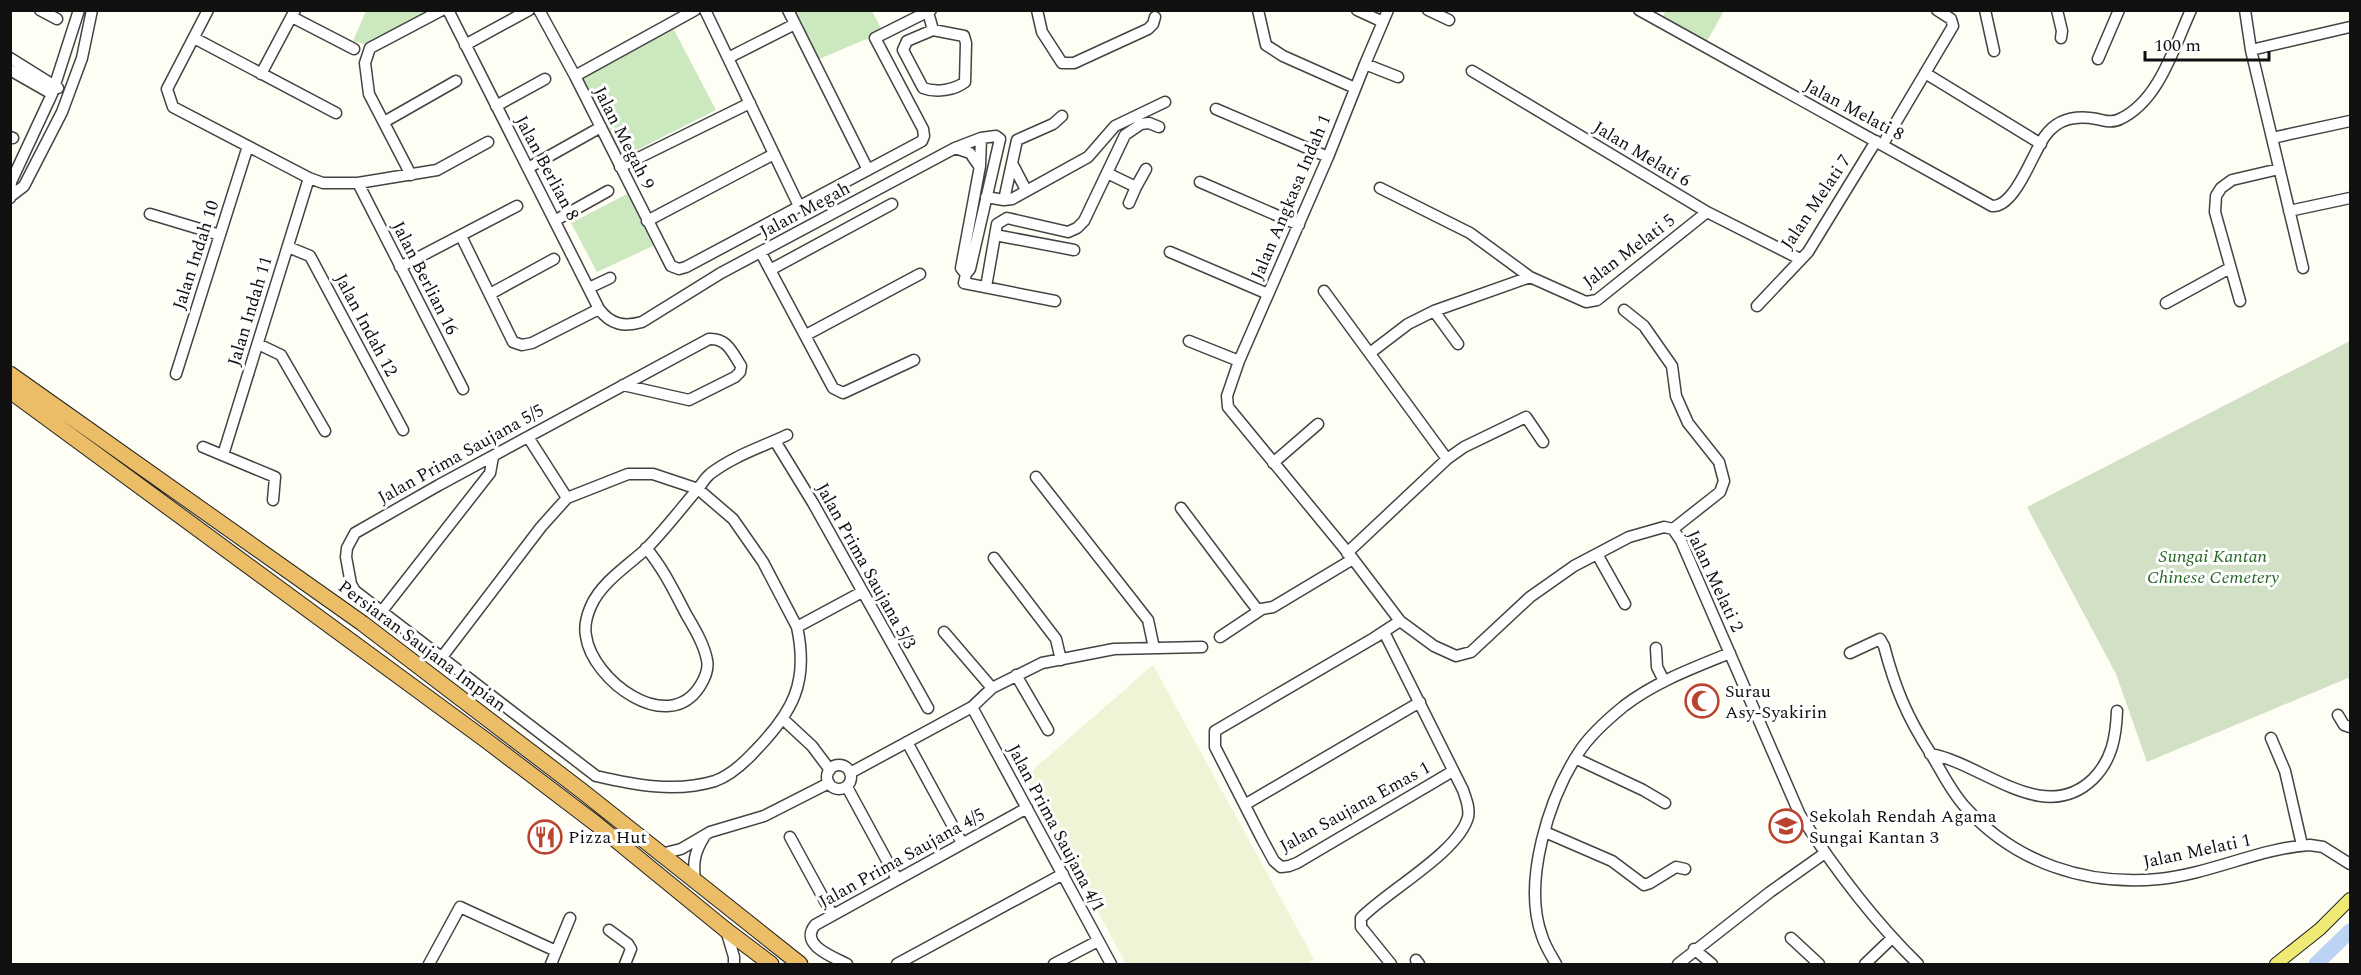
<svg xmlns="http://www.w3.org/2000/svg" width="2361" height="975" viewBox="0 0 2361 975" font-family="Spectral,serif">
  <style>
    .farmland { fill: #f0f3d5 }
    .green { fill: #cce8bf }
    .cemetery { fill: #d2e1c5 }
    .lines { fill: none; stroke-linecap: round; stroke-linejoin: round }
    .river { stroke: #bcd3f3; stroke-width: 15 }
    .minor-casing { stroke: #434343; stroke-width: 13 }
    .major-casing { stroke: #212121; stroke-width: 14 }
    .highway-casing { stroke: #212121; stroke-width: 17 }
    .minor { stroke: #fff; stroke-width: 10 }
    .major { stroke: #efea73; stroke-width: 12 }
    .highway { stroke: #ebbd66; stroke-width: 15 }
    .labels { text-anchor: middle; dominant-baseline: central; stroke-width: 6; stroke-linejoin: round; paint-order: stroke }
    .street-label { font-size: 18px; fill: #101010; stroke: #fff }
    .park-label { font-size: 18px; font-style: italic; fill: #246524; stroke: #fff }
    .poi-label { font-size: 18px; fill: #101010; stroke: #fff; text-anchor: start }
  </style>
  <rect width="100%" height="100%" fill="#fefef5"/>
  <path class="farmland" d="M1153,665L1314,959L1308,964H1126L1026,776Z"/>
  <path class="green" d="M798,10L872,11L883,32L819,59L795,12Z
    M366,11H431L364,44L353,41Z
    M1666,11H1724L1707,41L1662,17Z
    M672,26L716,110L623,157L582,76Z
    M627,194L655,245L597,272L571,223Z"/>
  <path class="cemetery" d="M2350,341V682L2348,678L2147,762L2116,674L2027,507Z"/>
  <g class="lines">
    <path class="river" d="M2316,964L2350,931"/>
    <defs>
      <path id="minor" d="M40,10L57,19
        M208,10L167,89L173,107L309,178L323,183H358L437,170L488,142
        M448,10L599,309C611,325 624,327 642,322L721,273L955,148L981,138L996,136L1000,139L970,269L966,274L964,283L1055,301
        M539,10L575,76L671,266L679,269L686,267L922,141L924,136L923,129L875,38L931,10
        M705,10L799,206
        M788,10L868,170
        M1037,10L1042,32L1062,63H1074L1148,29L1153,24L1155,17
        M1258,10L1266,45L1283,56L1355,88
        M1357,10L1383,22
        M1388,10L1365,64L1328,157L1239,361L1227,396L1228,407L1353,559L1400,621L1434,646L1456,656L1471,652L1530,597L1574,566L1629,537L1664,527L1673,529L1681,541L1800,815C1834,868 1873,920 1918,964
        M1428,10L1449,20
        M1639,10L1992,206C2015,208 2033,152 2045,136C2058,118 2076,115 2097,119C2105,121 2113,123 2120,119C2159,101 2174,47 2191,10
        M1985,10L1994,51
        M2057,10L2062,31L2061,38
        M2245,10L2251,50L2303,268
        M928,12L933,30L964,36L966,43L965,82C955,90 936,93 923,88L903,50L907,41L933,30
        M292,17L354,49
        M194,38L336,113
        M465,45L529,10
        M2251,50L2350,27
        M10,58L58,88
        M728,58L795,24
        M2098,59L2119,10
        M1365,64L1398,77
        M10,70L52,94
        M1472,71L1707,212L1800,259
        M1925,73L2041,144
        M261,74L295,10
        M575,76L695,10
        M496,106L545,79
        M1216,109L1328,157
        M384,122L456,81
        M10,137L13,138
        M2272,138L2350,121
        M1883,144L1953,26L1951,19L1937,10
        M955,148L970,153L979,166
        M1012,163L1026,190
        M620,167L750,103
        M528,168L601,127
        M1107,173L1136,187L1146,169
        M411,175L369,94L365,63L370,48L442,10
        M1200,182L1299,225
        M358,183L463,389
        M1380,188L1470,233L1530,277L1586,302L1597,300L1707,212
        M11,196L24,186L62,112L82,58L92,10
        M986,197L1004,200L1012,199L1088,157L1115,126L1165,102
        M10,198L11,182L52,94L79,10
        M1004,200L1017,140L1053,124L1062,116
        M1129,203L1136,187
        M2289,211L2350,198
        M150,214L220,235
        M556,220L608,191
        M647,221L774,154
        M995,235L1074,250
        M461,236L513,342L522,345L532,343L599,309
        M288,247L310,256L403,430
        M1170,252L1268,294
        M761,253L833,388L843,393L914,360
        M400,267L517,206
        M770,270L892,204
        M966,274L961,268L980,166L981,138
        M986,287L997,224L1007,218L1068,232L1077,228L1084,221L1125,135L1141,124L1149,123L1159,127
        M589,288L610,278
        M1324,291L1447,459
        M490,294L554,259
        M2240,301L2215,212L2216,196L2221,188L2232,180L2279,169
        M2166,303L2230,268
        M1757,306L1808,252L1876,141
        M1624,310L1644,326L1672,366L1676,396L1688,423L1719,462L1724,481L1720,492L1673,529
        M1434,311L1458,344
        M806,335L920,274
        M1189,341L1239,361
        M258,344L281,355L325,431
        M1370,353L1408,324L1434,311L1530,277
        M176,374L248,146
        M528,437L567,498
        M775,441L813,503L928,708
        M203,447L275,477L273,500
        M223,455L309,178
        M1273,463L1318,424
        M1036,477L1148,620L1154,648
        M1181,508L1250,600L1257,609H1262
        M646,548C663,568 674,591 686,614C694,628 704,644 707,660C709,669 705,678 700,686C668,737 592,680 586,636C584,626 587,615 591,606C601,583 627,566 645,550C663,532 679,511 696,491C701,486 704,479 710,474C733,456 762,447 787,435
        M1347,553L1447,459L1464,447L1526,417L1543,442
        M1597,554L1625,604
        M994,558L1056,639L1061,660
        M382,611L490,473L493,457
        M1400,621L1374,638L1215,731V747L1262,839L1274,861L1281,867L1289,866L1297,863L1453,771
        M797,627L862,592
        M944,632L992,688
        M1384,632L1463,790C1466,799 1470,808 1468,817C1459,852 1387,891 1361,918V927L1391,964
        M1220,637L1262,609L1273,607L1353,559
        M1656,648L1657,667L1664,681
        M1850,653L1880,639L1884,646C1895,688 1907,717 1931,754C1942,772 1951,792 1966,808C2016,863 2086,886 2159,879C2210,874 2260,848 2310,845L2323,847L2350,864
        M442,657L541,527L567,498L628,474H653L698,489L733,519L763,562L797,627C809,682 793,712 755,751C744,763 731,775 715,781C676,793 635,785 596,776L355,591L351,584L346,557L347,548L355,533L439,485L709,339C727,338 732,352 741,366L740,372L735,377L689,400L623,385
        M1016,675L1048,730
        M972,707L1111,964
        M2338,715L2344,725L2350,727
        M784,720L812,746L830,770
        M2271,738L2285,771L2302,845
        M907,742L962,843
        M1930,754C1983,763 2043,827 2093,779C2112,760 2116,737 2117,711
        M1575,758L1643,790L1665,803
        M827 777a12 12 0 1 1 24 0a12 12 0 1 1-24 0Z
        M850,773L972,707L992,688L1042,663L1114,649L1202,647
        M847,787L897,879
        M1246,804L1420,702
        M1545,832L1612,861L1644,885L1650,883L1676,867L1685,869
        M790,837L832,914
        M658,852L665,853L681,849L710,832L764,816L829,783
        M695,881C693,863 694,853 704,837
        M609,930L628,944L631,949L625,964
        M726,930L734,957V964
        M1791,938L1819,964
        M1694,949L1712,964
        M1416,960L1419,964
        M429,964L460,907L556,951
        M551,964L570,918
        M847,964C833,957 799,945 815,925L1027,808
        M897,964L1063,874
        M1054,964L1098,941
        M1556,964C1551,955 1545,946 1542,936C1522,882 1549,798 1579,752C1590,735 1608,719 1624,706C1655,682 1693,668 1730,653
        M1678,964L1770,892L1825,853
        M1865,964L1891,939"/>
      <path id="major" d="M2276,964L2320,929L2350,899"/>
      <path id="highway" d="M10,374L362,623L582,791L800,964
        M10,391L487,741L595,823L726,930L771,964"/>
    </defs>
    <use href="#minor" class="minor-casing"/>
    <use href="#major" class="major-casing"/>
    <use href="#highway" class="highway-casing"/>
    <use href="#minor" class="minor"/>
    <use href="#major" class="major"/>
    <use href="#highway" class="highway"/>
  </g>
  <defs>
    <symbol id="mosque-ring" viewBox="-11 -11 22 22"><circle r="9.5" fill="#fff" stroke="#b94530" stroke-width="1.5"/><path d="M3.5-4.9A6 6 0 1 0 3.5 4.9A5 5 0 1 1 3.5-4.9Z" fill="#b94530"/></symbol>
    <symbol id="school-ring" viewBox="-11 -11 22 22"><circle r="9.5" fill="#fff" stroke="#b94530" stroke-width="1.5"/><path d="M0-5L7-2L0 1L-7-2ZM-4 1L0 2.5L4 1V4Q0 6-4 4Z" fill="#b94530"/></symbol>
    <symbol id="restaurant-ring" viewBox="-11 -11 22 22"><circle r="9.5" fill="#fff" stroke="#b94530" stroke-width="1.5"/><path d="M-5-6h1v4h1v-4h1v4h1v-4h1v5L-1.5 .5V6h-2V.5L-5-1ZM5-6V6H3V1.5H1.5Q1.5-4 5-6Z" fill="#b94530"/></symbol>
  </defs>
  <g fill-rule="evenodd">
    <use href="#mosque-ring" x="1683" y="682" width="38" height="38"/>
    <use href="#school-ring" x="1767" y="807" width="38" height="38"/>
    <use href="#restaurant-ring" x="526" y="818" width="38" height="38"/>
  </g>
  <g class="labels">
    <g class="street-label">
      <text transform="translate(1854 110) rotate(28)">Jalan Melati 8</text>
      <text transform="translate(624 138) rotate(63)">Jalan Megah 9</text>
      <text transform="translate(1642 154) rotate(31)">Jalan Melati 6</text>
      <text transform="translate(547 168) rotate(62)">Jalan Berlian 8</text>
      <text transform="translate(1291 197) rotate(-67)">Jalan Angkasa Indah 1</text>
      <text transform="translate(1816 202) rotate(-56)">Jalan Melati 7</text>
      <text transform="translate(805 210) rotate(-28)">Jalan Megah</text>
      <text transform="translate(1629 251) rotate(-37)">Jalan Melati 5</text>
      <text transform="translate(196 255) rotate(-72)">Jalan Indah 10</text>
      <text transform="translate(425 278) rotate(63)">Jalan Berlian 16</text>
      <text transform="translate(250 311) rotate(-73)">Jalan Indah 11</text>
      <text transform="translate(366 325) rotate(62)">Jalan Indah 12</text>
      <text transform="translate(461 454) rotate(-29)">Jalan Prima Saujana 5/5</text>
      <text transform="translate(866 566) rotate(61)">Jalan Prima Saujana 5/3</text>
      <text transform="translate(1715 581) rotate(65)">Jalan Melati 2</text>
      <text transform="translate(422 646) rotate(37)">Persiaran Saujana Impian</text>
      <text transform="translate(1355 807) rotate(-29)">Jalan Saujana Emas 1</text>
      <text transform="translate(1056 828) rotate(62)">Jalan Prima Saujana 4/1</text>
      <text transform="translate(2197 851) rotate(-12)">Jalan Melati 1</text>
      <text transform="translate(902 858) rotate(-29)">Jalan Prima Saujana 4/5</text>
    </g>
    <g class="park-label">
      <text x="2213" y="556">Sungai Kantan<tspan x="2213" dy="21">Chinese Cemetery</tspan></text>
    </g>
    <g class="poi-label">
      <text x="1725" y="691">Surau<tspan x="1725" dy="21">Asy-Syakirin</tspan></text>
      <text x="1809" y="816">Sekolah Rendah Agama<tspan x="1809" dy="21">Sungai Kantan 3</tspan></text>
      <text x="568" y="837">Pizza Hut</text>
    </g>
  </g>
  <rect width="2361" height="975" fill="none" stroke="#101010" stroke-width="24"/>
  <path d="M2145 51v9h124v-9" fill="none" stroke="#101010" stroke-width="3"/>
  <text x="2154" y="51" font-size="18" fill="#101010" stroke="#ffffff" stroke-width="4.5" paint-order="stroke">100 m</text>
</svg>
